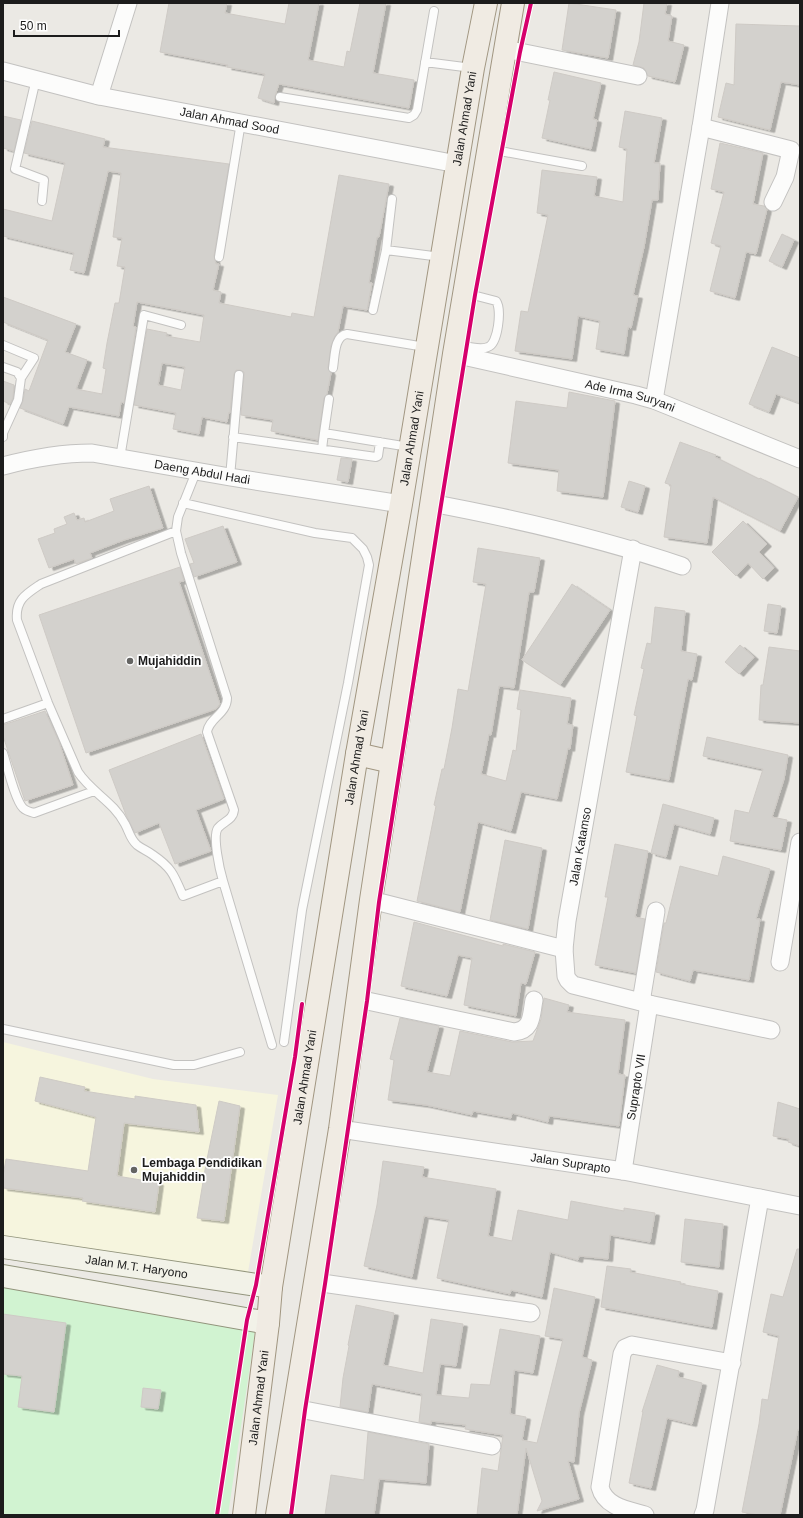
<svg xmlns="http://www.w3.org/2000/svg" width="803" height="1518" viewBox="0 0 803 1518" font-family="Arial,sans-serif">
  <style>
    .education { fill: #f6f5de }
    .park { fill: #d1f3d1 }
    .building { fill: #d3d1cd; stroke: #cecac5; fill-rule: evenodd; filter: url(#shadow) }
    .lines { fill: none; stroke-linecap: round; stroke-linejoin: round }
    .lane-casing { stroke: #c3c2c0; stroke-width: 10 }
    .street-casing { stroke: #c3c2c0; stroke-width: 19 }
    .secondary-casing { stroke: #92947c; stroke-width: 24 }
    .primary-casing { stroke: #a19681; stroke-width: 24 }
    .lane { stroke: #fcfcfb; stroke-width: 8 }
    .street { stroke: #fcfcfb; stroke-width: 17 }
    .secondary { stroke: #f2f2e8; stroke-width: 22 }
    .primary { stroke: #f0ebe3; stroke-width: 22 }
    .cycleway-casing { stroke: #fff; stroke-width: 6 }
    .cycleway { stroke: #d6006c; stroke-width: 4 }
    .poi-dot { fill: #646462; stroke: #fff; stroke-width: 1.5 }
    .labels { text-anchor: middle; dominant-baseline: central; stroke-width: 3.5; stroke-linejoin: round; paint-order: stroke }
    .street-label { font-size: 12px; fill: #1c1c1c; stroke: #fff }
    .poi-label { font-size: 12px; font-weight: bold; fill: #1c1c1c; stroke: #fff; text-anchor: start }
  </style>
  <defs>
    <filter id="shadow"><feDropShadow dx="4.5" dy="2.5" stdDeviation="0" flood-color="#0004"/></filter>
  </defs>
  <rect width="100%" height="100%" fill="#ebe9e4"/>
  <path class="education" d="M3,1042L153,1079L278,1095L247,1278L3,1246Z"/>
  <path class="park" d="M3,1281L257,1318L228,1515H3Z"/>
  <path class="building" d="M169,3H227L225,13L285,24L289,3H319L308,60L344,67L347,51L350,52L360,3H386L373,73L414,80L409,108L279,84L275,96L274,103L258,98L265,74L227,67L228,65L160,52Z
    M569,3L616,10L608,58L562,50Z
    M644,3H667L665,14L672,16L668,41L684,45L675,82L648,76L644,68L633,65L639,42Z
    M736,24L800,26V85L781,82L770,130L718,117L726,83L734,85Z
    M554,72L601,83L593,119L597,120L591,149L542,138L550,100H548Z
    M625,111L662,118L654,163H660L658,200H652L644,247L633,295L638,296L631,328L628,327L624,354L596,349L600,321L578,316L572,359L515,351L521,311L528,312L548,215L537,213L542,170L597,177L594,196L623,202L627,149L619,147Z
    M3,116L21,120L14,151L3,148Z
    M32,121L105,139L103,147L229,164L214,256L216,264H219L213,290L221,292L219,303L291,317L292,313L314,317L339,175L389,184L379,237H377L369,283H372L367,310L343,306L338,332L335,336L331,346L328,368L331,373L327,394L324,398L318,440L271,431L273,420L241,415L244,375V372L240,370H236L234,374L230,413L229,412L227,422L202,417L199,434L173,429L176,413L134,405L147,329L167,333L166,336L200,342L204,315L137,302L133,326L136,327L124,403L121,402L119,416L69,407L63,424L20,408L23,401L25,389L29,391L48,340L3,322V297L76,324L65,352L87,360L76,389L102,394L106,369L103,368L107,343L115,303H119L125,267L117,266L122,238L113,237L121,173L108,171L84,273L70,270L74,253L3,236V209L52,221L65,163L24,153ZM162,363L185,367L181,390L158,385Z
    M720,143L763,153L753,204L764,206L767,209L756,254L746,252L735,298L710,291L721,246L711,243L724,192L711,189Z
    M782,234L794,240L782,267L769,261Z
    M772,347L800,358V403L776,394L769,412L749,404Z
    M3,381L14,385L13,398L10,404L3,401Z
    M569,392L615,401L603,497L557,491L559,470L508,463L516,401L567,408Z
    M680,442L716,455L715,457L759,479L760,478L798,497L780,531L713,497L707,543L664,537L671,485L665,483Z
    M341,458L352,459L348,482L337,480Z
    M629,481L645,486L638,512L621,507Z
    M149,486L163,528L124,540L90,553L92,558L76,564L74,559L49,568L38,539L55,533L54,529L67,524L64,517L74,513L77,520L84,518L85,522L114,511L110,499Z
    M743,521L767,544L759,552L774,568L763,579L748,563L736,576L712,552Z
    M223,526L237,562L194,577L190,564L194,563L185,539Z
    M478,548L540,558L534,592H529L514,688L499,686L491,735L489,734L481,774L506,781L513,750L516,751L521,710L517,709L520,690L571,698L567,724L573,725L570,749L568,748L557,799L521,792L511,831L478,822L460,912L417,901L436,806L434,805L442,769H444L452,728L458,689L468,691L486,584L473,582Z
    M180,567L184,581L179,582L220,704L219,705L216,709L86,753L39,615Z
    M572,584L610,610L560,685L522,660Z
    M768,604L781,606L777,633L764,631Z
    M655,607L685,611L681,651L697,654L692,680L688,679L669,780L626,772L637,716L634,715L644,669L641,668L647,643L651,644Z
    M740,645L754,657L739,674L725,662Z
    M769,647L800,651V723L759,720L761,685H763Z
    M45,711L59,742L73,785L25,801L3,736V725Z
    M201,734L224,799L196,810L211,851L175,864L159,823L135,833L126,815L109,770Z
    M707,737L788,755L784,779L772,817L787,820L781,850L730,841L735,810L749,813L763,769L703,756Z
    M663,804L714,818L710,834L674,824L666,857L651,853Z
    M505,840L542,848L528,929L490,920Z
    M615,844L648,851L635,917L645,919L636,973L595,965L608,897H605Z
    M723,856L770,869L756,919H760L749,980L693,970L690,981L656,972L664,923H666L680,866L718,876Z
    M414,922L503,946V944L535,952L526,984L521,983L516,1016L464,1005L472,958L458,955L447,996L401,986Z
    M544,998L569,1005L567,1012L625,1020L618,1074L625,1075L619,1126L549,1116L548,1122L512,1113L511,1118L473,1111L472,1115L426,1105L388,1100L394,1060L390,1059L400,1018L439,1026L427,1072L450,1076L460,1031L512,1042L533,1041L541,1019Z
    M40,1077L85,1087L84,1091L135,1099V1096L196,1105L199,1132L124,1123L117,1176L159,1183L155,1212L82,1201L83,1198L3,1188V1176L6,1159L88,1171L96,1117L35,1101Z
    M219,1101L240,1106L224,1221L197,1218L206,1164Z
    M778,1102L800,1109V1146L788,1142L789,1139L773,1136Z
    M383,1161L424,1167L422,1177L496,1189L488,1236L512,1241L518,1210L568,1220L571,1201L624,1211V1208L655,1213L650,1242L610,1235L608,1259L579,1256L578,1260L550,1252L542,1297L511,1290L510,1294L437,1278L449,1220L424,1216L412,1277L364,1266L377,1205Z
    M685,1219L723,1224L719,1267L681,1262Z
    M797,1249H800V1430L798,1429L780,1515H758L742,1512L759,1424L762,1399L768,1400L779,1336L763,1332L771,1294L783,1297Z
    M607,1266L631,1269L630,1272L681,1282L680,1284L718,1291L712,1327L601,1307Z
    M554,1288L595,1297L582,1357L592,1360L579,1413L574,1462L568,1461L579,1499L537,1511L542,1501L526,1448L517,1515H477L482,1468L498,1471L503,1435L465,1429L466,1425L431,1421V1424L419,1422L422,1394L372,1384L368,1412L340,1407L343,1378L349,1346L348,1345L356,1305L394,1313L383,1365L423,1373L431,1319L463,1324L456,1366L440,1364L436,1395L469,1398L471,1384L490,1385L500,1329L540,1336L533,1373L514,1370L510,1414L526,1417L522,1440L537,1443L563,1339L545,1336Z
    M3,1314L66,1323L54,1412L18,1407L22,1376L3,1374Z
    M657,1365L679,1371L678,1377L702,1383L692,1424L667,1418L651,1488L629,1483L643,1412H642Z
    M143,1388L161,1390L158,1409L141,1407Z
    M368,1432L429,1444L426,1483L379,1479L374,1515H325L331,1475L364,1480Z"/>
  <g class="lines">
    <defs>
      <path id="lane" d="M425,62L472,68
        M36,79L15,169L44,180L42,201
        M280,97L409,118L414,115L417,110L434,11
        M489,149L582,166
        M386,250L392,199
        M219,257L241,122
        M373,310L386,250L441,257
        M457,344C466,346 479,351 488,347C498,344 502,309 496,301L465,293
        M3,345L34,358L21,378
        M3,367L17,372L21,378L18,400L3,433V437
        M333,368C335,356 334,336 347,334L425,347
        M329,399L324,433L409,447
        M233,437L376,457L378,456L380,442
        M322,449L324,433
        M120,458L144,315L181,325
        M196,472L178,517L176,531L181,553L227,698C227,714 209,718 207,732L234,810C233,820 224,821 218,828C212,836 220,871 223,881L272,1045
        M230,477L239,375
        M183,503L315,533L352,538L363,549L367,557L369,565L348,683L302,910L284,1042
        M176,531L41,584C26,594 15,600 17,620L48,703L78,772C91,792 114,802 125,824C129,831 130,839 137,845C142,849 148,851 153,855C172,868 174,875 183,896L223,881
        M3,719L48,703
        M3,753C7,765 15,800 23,808C26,811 30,812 34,813L94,791
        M3,1029L174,1065H194L240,1052"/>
      <g id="street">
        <path d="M505,49L638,76"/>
        <path id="s1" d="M3,71L99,96L457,164"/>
        <path d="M99,96L128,3"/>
        <path d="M701,127L791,150L785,177L773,202"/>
        <path id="s2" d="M454,354L636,395L654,400L800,459"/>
        <path d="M654,400L701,127L720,3"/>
        <path id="s3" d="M3,466C33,458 62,453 92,453L230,477L401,504"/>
        <path d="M431,503C516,519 600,538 682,566"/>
        <path id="s4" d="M371,900L564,949L567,921L633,549"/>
        <path d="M564,949L566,976L568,980L573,985L649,1004L771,1030"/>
        <path d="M780,962L800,842"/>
        <path d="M358,999L514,1032C533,1030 531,1015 534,1000"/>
        <path d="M641,1002L656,911"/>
        <path id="s5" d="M340,1129L623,1171L800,1206"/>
        <path id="s6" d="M623,1171L649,1004"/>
        <path d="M315,1282L531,1313"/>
        <path d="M294,1408L492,1446"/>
        <path d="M645,1515C628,1510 605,1507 600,1487L622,1354L625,1348L632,1345L732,1363"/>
        <path d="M703,1515L705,1510L760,1198"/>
      </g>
      <g id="secondary">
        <path id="s7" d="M3,1247L271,1287"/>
        <path d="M3,1276L268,1323"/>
      </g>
      <g id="primary">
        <path d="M357,754L392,762"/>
        <path id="s8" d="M244,1515L268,1323L271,1287L357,754L401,504L473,68L486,3"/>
        <path d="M277,1515L340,1129L371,900L454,354L513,3"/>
      </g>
    </defs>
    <use href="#lane" class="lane-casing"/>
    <use href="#street" class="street-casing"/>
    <use href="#secondary" class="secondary-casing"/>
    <use href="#primary" class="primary-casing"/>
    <use href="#lane" class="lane"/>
    <use href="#street" class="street"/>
    <use href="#secondary" class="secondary"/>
    <use href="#primary" class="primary"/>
    <defs>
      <path id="cycleway" d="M217,1515L247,1320L256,1285L295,1057L302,1004
        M291,1515L305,1410L325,1284L367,1001L379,902L441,505L475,295L520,52L531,3"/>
    </defs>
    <use href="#cycleway" class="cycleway-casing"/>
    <use href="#cycleway" class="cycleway"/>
  </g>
  <g class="poi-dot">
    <circle cx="130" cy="661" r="4"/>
    <circle cx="134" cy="1170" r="4"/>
  </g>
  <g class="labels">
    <g class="street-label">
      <text stroke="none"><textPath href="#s8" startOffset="1414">Jalan Ahmad Yani</textPath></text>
      <text stroke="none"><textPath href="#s1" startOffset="232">Jalan Ahmad Sood</textPath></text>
      <text stroke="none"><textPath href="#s2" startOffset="181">Ade Irma Suryani</textPath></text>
      <text stroke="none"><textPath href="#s8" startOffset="1090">Jalan Ahmad Yani</textPath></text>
      <text stroke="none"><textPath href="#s3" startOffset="202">Daeng Abdul Hadi</textPath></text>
      <text stroke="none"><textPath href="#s8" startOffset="766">Jalan Ahmad Yani</textPath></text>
      <text stroke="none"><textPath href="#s4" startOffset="303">Jalan Katamso</textPath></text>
      <text stroke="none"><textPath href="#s8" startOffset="442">Jalan Ahmad Yani</textPath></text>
      <text stroke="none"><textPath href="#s6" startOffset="85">Suprapto VII</textPath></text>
      <text stroke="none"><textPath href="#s5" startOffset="233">Jalan Suprapto</textPath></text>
      <text stroke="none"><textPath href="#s7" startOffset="135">Jalan M.T. Haryono</textPath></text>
      <text stroke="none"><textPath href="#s8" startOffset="118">Jalan Ahmad Yani</textPath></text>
    </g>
    <g class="poi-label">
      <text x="138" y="661">Mujahiddin</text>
      <text x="142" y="1163">Lembaga Pendidikan<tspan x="142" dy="14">Mujahiddin</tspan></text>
    </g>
  </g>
  <rect width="803" height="1518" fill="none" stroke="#1c1c1c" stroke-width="8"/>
  <path d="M14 30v6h105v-6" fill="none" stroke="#1c1c1c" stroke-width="2"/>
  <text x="20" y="30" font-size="12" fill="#1c1c1c" stroke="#ffffff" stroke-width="3" paint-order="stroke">50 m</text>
</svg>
